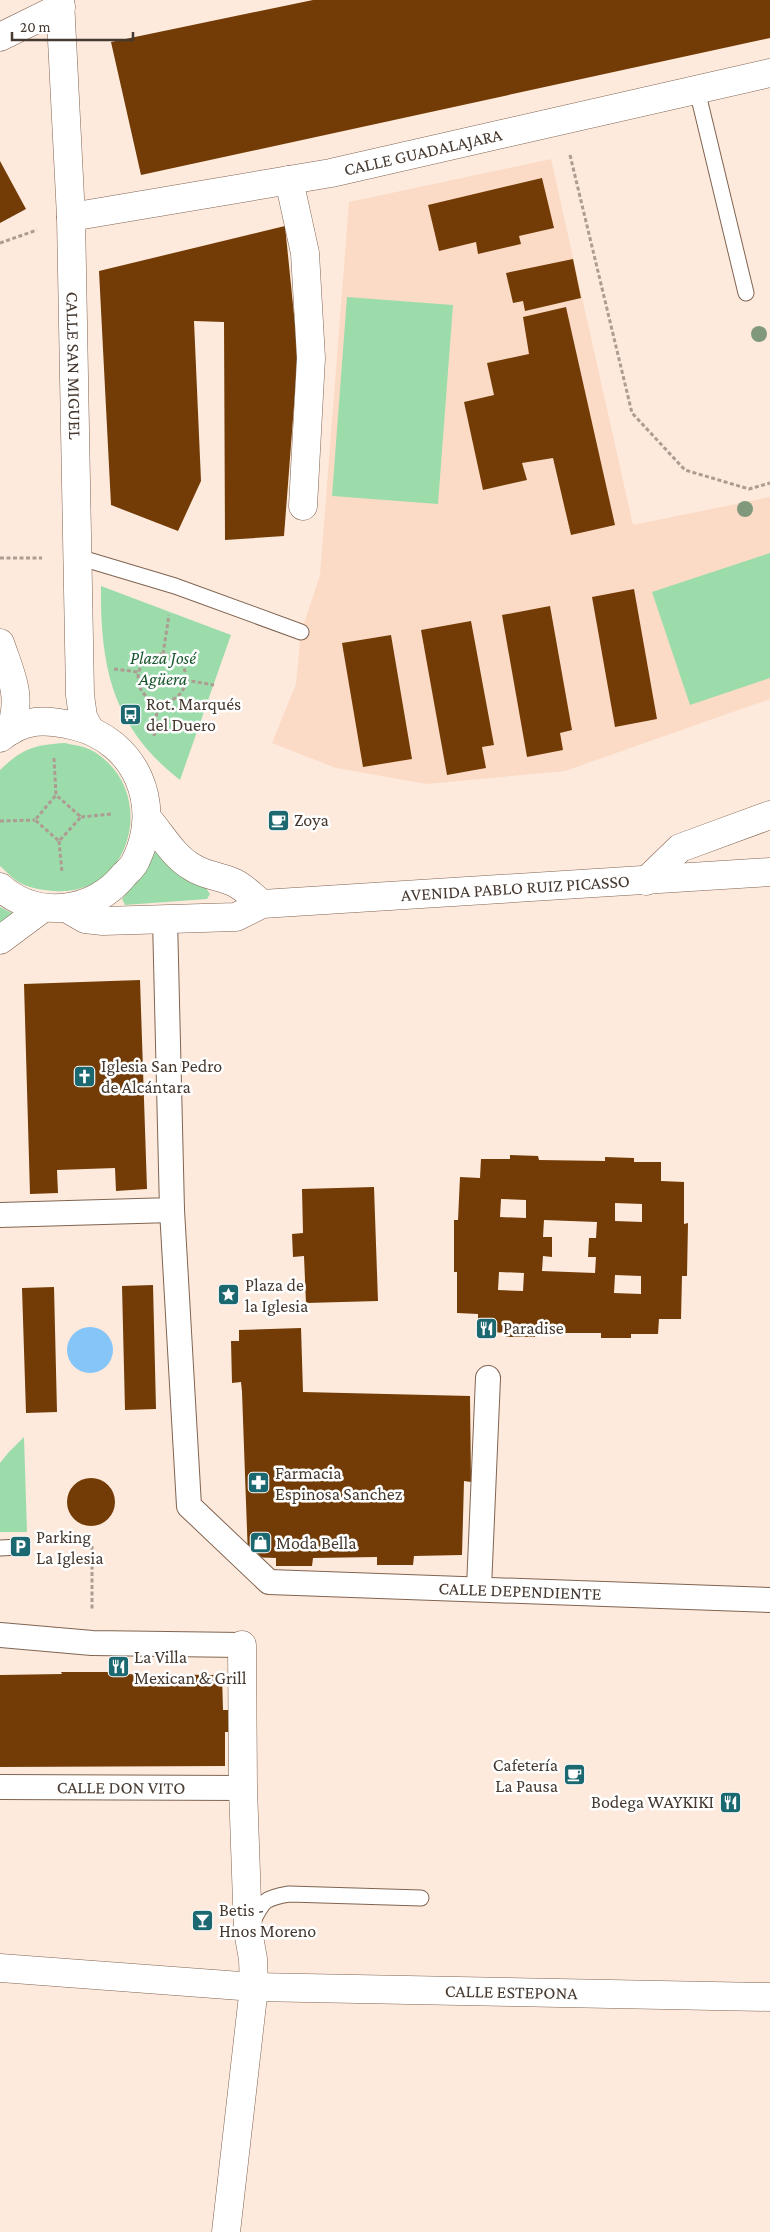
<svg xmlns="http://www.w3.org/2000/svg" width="770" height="2232" viewBox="0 0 770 2232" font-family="'Crimson Pro',serif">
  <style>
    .built { fill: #fbdbc6 }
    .green { fill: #9cdcab }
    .water { fill: #86c5f8 }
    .building { fill: #733c06; fill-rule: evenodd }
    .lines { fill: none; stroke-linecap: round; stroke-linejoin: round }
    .service-casing { stroke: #806451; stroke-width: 17 }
    .pedestrian-casing { stroke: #806451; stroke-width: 26 }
    .minor-casing { stroke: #806451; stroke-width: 29 }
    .path { stroke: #ad9c91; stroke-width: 3; stroke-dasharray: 4 2.5; stroke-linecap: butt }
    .service { stroke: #fff; stroke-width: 15 }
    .pedestrian { stroke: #fff; stroke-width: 24 }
    .minor { stroke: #fff; stroke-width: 28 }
    .tree { fill: #80997c }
    .labels { text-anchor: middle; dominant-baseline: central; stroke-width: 5; stroke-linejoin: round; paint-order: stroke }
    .street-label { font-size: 18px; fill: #463930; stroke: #fff }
    .park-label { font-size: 18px; font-style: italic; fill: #19562d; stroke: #fff }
    .poi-label { font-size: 18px; fill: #463930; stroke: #fff; text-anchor: start }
  </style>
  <rect width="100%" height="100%" fill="#fdeadc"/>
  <path class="built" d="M551,159L633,525L770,497V699L565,771L427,784L336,768L272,743L296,684L301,632L320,575L349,202Z"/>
  <path class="green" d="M347,297L453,305L438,504L332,496Z
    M770,553V678L690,705L652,592Z
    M101,586L231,635L180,780C113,728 100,668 101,586Z
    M65,743C73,745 83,746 91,750C160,788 133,898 54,891C41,890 28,888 17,881C11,877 6,871 0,866V770C23,748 34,745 65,743Z
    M157,852L181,876L206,888L210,894L207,899L125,905L122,899L141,876L153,853Z
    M0,907L12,913L15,918L0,929Z
    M24,1437L27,1532H0V1463L8,1453Z"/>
  <path class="water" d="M67 1350a23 23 0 1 1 46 0a23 23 0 1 1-46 0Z"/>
  <path class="building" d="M313,0H770V38L141,175L111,42Z
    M0,161L26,209L0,223Z
    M542,178L554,228L519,236L521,244L478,254L476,242L439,251L428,205Z
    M285,226L298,354L284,536L225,540L224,322L194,321L201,481L178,531L111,505L99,271Z
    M573,259L581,298L525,311L523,301L513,303L506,273Z
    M566,307L615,525L571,535L553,458L522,463L527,480L483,490L464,402L494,395L487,363L529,354L523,317Z
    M634,589L657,719L615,727L592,597Z
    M550,606L572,730L560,733L563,750L527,757L502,615Z
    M471,621L494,745L482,747L486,768L447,775L421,630Z
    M391,635L412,759L363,767L342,643Z
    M140,980L147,1189L116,1191L115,1168L57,1170L58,1193L30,1194L24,984Z
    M510,1155L538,1156L539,1160L605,1161V1157L634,1158V1162H661V1181L684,1182V1224L688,1223L687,1276H682L681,1319H659L658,1334H631V1338H601V1333H535V1337H506V1333L478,1331V1314L457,1313V1272H454V1220H458L460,1177L480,1178L481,1159H510ZM501,1199L526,1200V1218L500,1217ZM615,1203L642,1204V1222L615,1221ZM544,1220L597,1222L596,1238H589L588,1257H596L595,1273L542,1271L543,1256L552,1257V1237H543ZM499,1272L524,1273L523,1291L498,1290ZM615,1275L641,1276V1294L614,1293Z
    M374,1187L378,1301L306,1303L304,1256L293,1257L292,1234L303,1233L302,1189Z
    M153,1285L156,1409L125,1410L122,1286Z
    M54,1287L57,1412L26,1413L22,1288Z
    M301,1328L303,1392L470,1396L471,1482L464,1481L462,1555L414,1556L413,1565H377V1557L313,1558L312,1566H276V1558L248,1557L242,1392L241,1382L232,1383L231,1341H239V1330Z
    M67 1502a24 24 0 1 1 48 0a24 24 0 1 1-48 0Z
    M61,1672H111V1674L222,1675L223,1710H229L231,1732H225V1766L0,1767V1675L62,1674Z"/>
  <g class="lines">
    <defs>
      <path id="service" d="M697,90L746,293
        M78,557L175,586L301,632
        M0,1548L20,1547
        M252,1923C263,1901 264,1898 289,1894L421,1898"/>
      <g id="pedestrian">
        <path id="s1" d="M172,1210L189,1506L269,1582L770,1600"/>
        <path d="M0,1215L172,1210L165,919"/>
        <path d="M479,1588L488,1378"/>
        <path d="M0,1635L92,1643L242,1645"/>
        <path id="s2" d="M0,1787L243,1788"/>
      </g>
      <g id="minor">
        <path id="s3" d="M60,0L71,217L80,695L83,717L90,730"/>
        <path d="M0,37L61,7"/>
        <path d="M289,180L305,253L311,358L303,506"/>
        <path id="s4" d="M71,217L331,173L770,73"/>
        <path d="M0,643C11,675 23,697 10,731"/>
        <path d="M0,738C25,718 45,719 75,726C136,741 163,805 136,860C134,866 128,871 124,875C94,913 37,920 0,887"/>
        <path d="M148,819C162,835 173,856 192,867C205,876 221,876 235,883C245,888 253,897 262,904"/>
        <path d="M646,881L680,848L770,815"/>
        <path id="s5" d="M66,908L85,919L103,921L236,917L262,904L770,872"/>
        <path d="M0,940L43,908"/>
        <path id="s6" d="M0,1968L254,1987L770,1997"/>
        <path d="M226,2232L254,1987L253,1959L248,1931L243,1788L242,1645"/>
      </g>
    </defs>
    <use href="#service" class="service-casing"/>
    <use href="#pedestrian" class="pedestrian-casing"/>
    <use href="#minor" class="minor-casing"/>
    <path class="path" d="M570,155L632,413L685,470L749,489L770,483
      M0,243L37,230
      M0,558H42
      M163,654L169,615
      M138 678a24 24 0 1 1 48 0a24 24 0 1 1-48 0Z
      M114,669L138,672
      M185,680L214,685
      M154,736L158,702
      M54,758L56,795L81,817L59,841L35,820L56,795
      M81,817L112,814
      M0,821L35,820
      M59,841L62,872
      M92,1546V1610"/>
    <use href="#service" class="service"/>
    <use href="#pedestrian" class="pedestrian"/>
    <use href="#minor" class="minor"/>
  </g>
  <g class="tree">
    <circle cx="759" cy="334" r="8"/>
    <circle cx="745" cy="509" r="8"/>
  </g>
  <defs>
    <symbol id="bus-square" viewBox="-11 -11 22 22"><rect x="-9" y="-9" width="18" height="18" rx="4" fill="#1c6870" stroke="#fff"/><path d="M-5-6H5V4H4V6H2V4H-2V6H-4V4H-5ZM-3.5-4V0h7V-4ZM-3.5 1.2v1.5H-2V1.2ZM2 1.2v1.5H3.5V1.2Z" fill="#fff"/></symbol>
    <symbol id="cafe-square" viewBox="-11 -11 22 22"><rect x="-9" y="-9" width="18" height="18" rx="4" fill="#1c6870" stroke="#fff"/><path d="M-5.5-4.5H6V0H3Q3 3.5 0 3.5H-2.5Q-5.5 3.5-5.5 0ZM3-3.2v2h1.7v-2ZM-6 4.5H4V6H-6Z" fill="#fff"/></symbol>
    <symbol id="church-square" viewBox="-11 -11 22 22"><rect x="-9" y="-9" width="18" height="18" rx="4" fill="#1c6870" stroke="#fff"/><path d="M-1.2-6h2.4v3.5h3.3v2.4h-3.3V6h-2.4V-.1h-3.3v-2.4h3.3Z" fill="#fff"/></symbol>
    <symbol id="sight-square" viewBox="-11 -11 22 22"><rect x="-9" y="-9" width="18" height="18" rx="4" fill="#1c6870" stroke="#fff"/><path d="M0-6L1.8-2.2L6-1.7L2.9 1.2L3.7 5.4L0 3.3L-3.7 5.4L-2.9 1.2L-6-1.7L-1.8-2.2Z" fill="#fff"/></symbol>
    <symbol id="restaurant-square" viewBox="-11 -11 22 22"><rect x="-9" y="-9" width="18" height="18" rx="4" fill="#1c6870" stroke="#fff"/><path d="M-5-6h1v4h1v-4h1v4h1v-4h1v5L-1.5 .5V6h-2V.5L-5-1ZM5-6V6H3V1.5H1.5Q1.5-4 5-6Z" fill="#fff"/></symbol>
    <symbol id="pharmacy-square" viewBox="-11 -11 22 22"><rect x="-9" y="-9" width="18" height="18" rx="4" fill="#1c6870" stroke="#fff"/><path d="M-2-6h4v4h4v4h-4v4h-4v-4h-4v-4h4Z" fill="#fff"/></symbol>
    <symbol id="shop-square" viewBox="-11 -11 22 22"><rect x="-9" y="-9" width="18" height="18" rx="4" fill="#1c6870" stroke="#fff"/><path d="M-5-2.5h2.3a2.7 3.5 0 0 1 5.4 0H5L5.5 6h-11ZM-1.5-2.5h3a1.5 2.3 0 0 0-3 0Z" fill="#fff"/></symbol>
    <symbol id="parking-square" viewBox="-11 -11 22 22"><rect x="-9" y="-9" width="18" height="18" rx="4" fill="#1c6870" stroke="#fff"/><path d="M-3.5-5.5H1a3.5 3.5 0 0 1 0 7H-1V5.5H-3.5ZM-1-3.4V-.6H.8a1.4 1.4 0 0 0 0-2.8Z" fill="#fff"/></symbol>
    <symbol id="bar-square" viewBox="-11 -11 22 22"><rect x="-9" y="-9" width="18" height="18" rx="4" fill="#1c6870" stroke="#fff"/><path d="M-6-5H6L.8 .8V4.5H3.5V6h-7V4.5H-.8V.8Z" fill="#fff"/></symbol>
  </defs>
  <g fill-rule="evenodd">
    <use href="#bus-square" x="118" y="702" width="25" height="25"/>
    <use href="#cafe-square" x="266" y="808" width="25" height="25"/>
    <use href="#church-square" x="72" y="1064" width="25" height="25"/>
    <use href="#sight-square" x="216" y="1282" width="25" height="25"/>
    <use href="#restaurant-square" x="474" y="1316" width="25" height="25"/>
    <use href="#pharmacy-square" x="246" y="1470" width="25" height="25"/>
    <use href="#shop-square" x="248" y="1530" width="25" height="25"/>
    <use href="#parking-square" x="8" y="1534" width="25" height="25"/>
    <use href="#restaurant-square" x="106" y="1654" width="25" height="25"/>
    <use href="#cafe-square" x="562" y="1762" width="25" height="25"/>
    <use href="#restaurant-square" x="718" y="1790" width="25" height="25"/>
    <use href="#bar-square" x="190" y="1908" width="25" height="25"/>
  </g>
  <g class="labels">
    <g class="street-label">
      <text stroke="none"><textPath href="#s4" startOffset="358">CALLE GUADALAJARA</textPath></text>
      <text stroke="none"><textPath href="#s3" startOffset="366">CALLE SAN MIGUEL</textPath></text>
      <text stroke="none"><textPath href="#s5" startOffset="456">AVENIDA PABLO RUIZ PICASSO</textPath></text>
      <text stroke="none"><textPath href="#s1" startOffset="658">CALLE DEPENDIENTE</textPath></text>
      <text stroke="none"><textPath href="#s2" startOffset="121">CALLE DON VITO</textPath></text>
      <text stroke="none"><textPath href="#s6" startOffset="512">CALLE ESTEPONA</textPath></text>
    </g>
    <g class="park-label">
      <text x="163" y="658">Plaza José<tspan x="163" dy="21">Agüera</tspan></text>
    </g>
    <g class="poi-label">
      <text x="146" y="704">Rot. Marqués<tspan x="146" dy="21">del Duero</tspan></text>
      <text x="294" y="820">Zoya</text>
      <text x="101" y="1066">Iglesia San Pedro<tspan x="101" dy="21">de Alcántara</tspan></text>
      <text x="245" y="1285">Plaza de<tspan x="245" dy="21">la Iglesia</tspan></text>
      <text x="503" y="1328">Paradise</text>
      <text x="275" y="1473">Farmacia<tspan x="275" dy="21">Espinosa Sanchez</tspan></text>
      <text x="36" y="1537">Parking<tspan x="36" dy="21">La Iglesia</tspan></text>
      <text x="276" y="1543">Moda Bella</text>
      <text x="134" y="1657">La Villa<tspan x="134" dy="21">Mexican &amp; Grill</tspan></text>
      <text x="558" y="1765" text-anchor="end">Cafetería<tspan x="558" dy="21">La Pausa</tspan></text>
      <text x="714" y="1802" text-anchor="end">Bodega WAYKIKI</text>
      <text x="219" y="1910">Betis -<tspan x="219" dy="21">Hnos Moreno</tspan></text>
    </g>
  </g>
  <path d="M12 32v8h121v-8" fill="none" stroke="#463930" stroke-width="2.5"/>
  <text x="20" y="32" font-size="15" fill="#463930" stroke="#ffffff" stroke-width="4" paint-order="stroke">20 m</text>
</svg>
